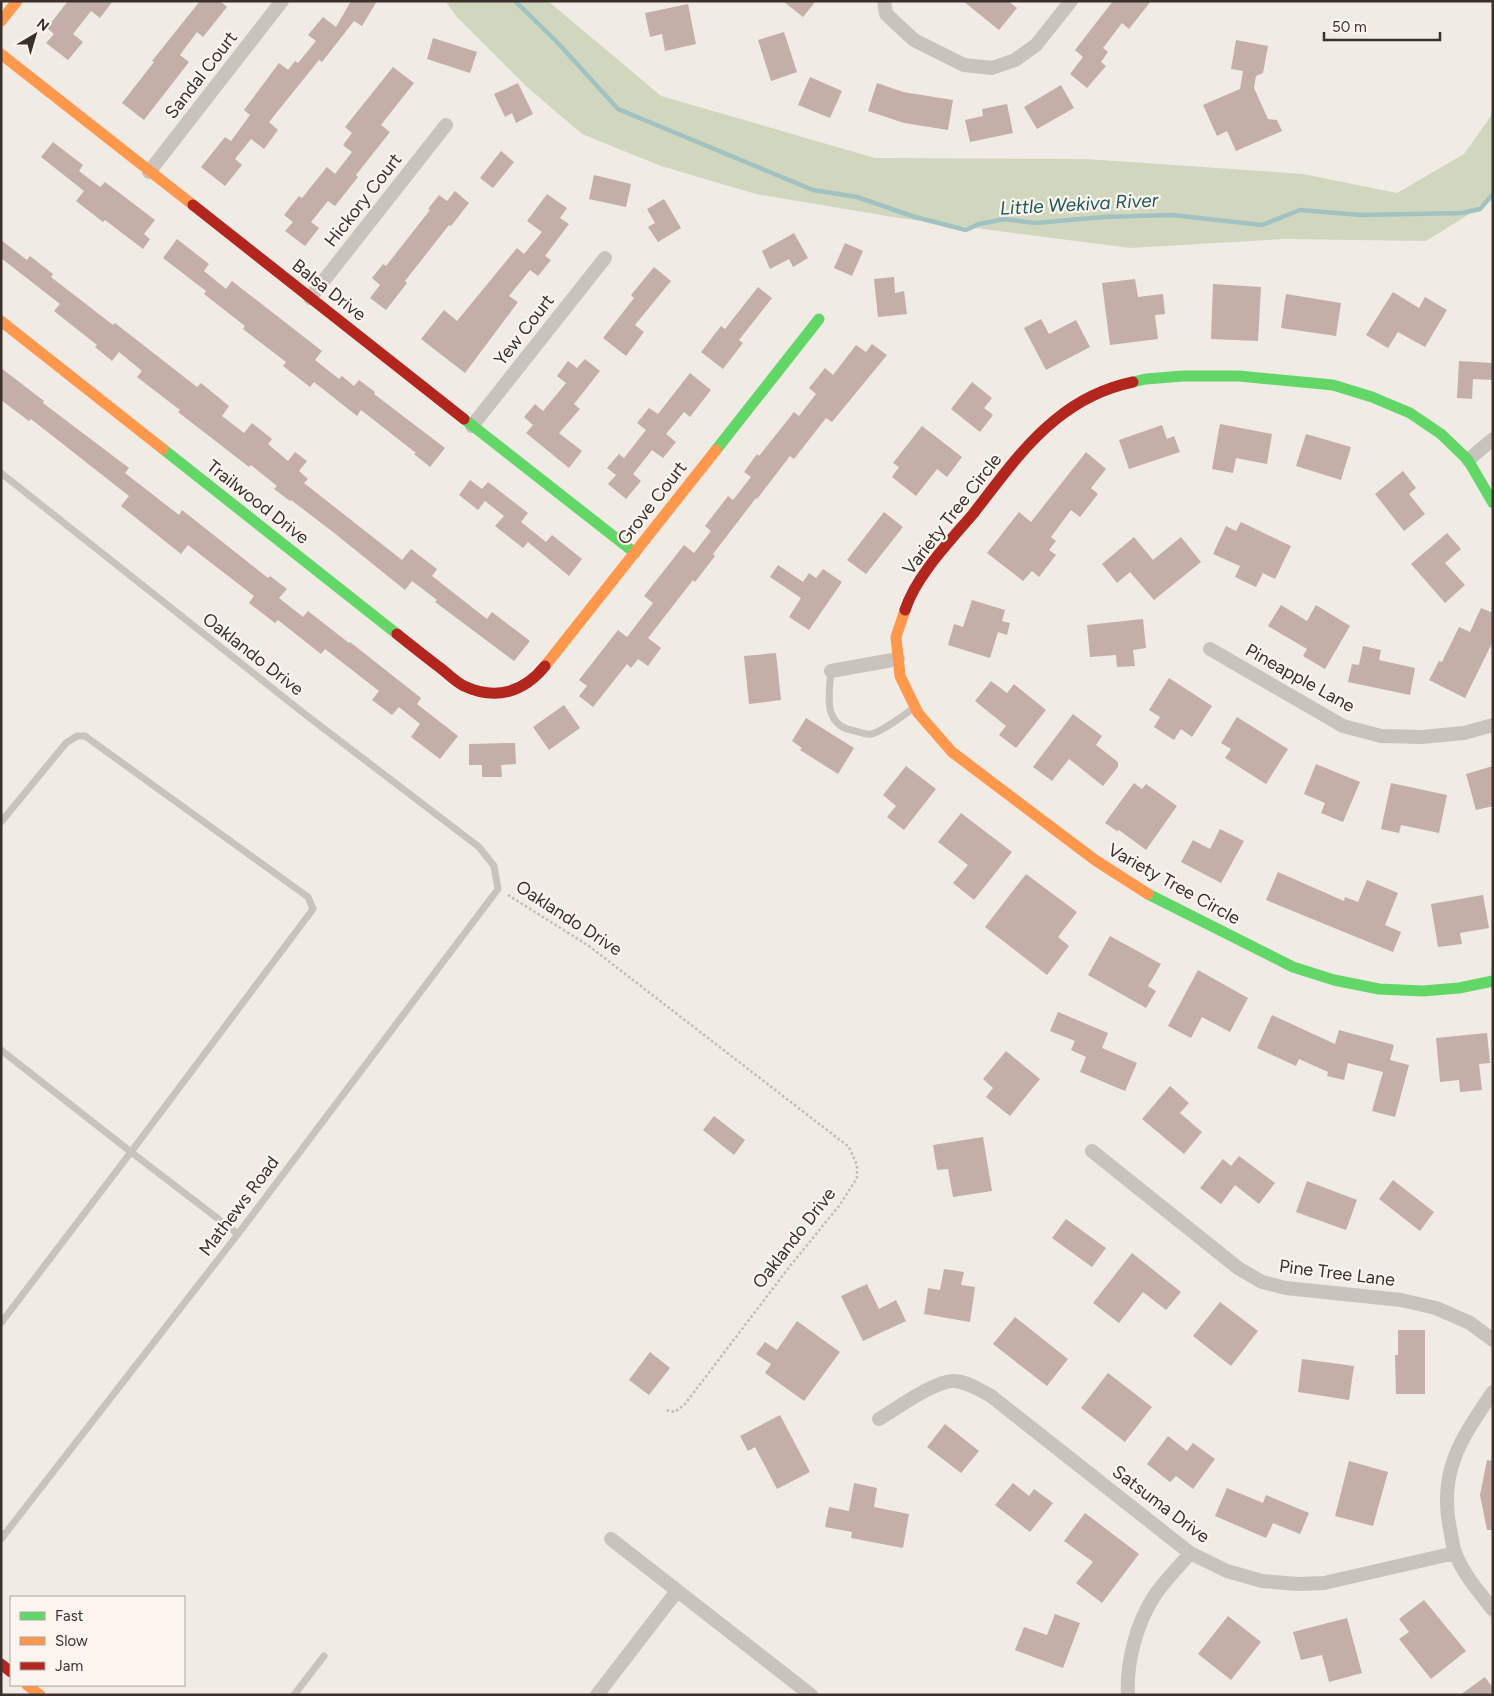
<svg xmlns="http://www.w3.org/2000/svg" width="1494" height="1696" viewBox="0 0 1494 1696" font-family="Figtree,sans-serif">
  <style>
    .green { fill: #d1d6bf }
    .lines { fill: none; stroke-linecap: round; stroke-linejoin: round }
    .stream { stroke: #a1c2c1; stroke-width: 4.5 }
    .building { fill: #c3afa7 }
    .path { stroke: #c2bbb6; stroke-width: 2.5; stroke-dasharray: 2.5 2.5; stroke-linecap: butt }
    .lane { stroke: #c9c3be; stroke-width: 7 }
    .street { stroke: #c9c3be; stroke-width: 14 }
    .fast { stroke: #63d668; stroke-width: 11 }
    .slow { stroke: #ff974d; stroke-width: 11 }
    .jam { stroke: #b3261e; stroke-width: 11 }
    .labels { text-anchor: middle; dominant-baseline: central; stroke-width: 4.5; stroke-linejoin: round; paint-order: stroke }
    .street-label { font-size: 18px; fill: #3b302b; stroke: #fbf5ee }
    .water-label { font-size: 19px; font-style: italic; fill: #1f5a5e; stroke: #fbf5ee }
  </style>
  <rect width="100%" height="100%" fill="#f0ebe5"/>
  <path class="green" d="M445,1H548L661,96L875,158L1086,159L1303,174L1397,193L1464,154L1493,113V192L1474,211L1426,241L1285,239L1130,248L899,218L756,194L661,166L582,134L527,87L457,17Z"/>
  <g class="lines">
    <path class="stream" d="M515,1L558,43L618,109L813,190L857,197L915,217L966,230L979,224L1005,219L1035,223L1104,217L1172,215L1262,225L1300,210L1361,215L1462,213L1480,209L1493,194"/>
  </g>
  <path class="building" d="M68,1H113L100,18L91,11L73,34L83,42L68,60L46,43L54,34L47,28Z
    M200,1H220L227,7L203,37L197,32L180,55L189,62L144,120L122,103L154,62L152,61Z
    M351,1H377L362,26L354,21L322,62L319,60L269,122L278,130L264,149L251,139L235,159L242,165L225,186L201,167L225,137L231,141L250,115L244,110L279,63L288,70L295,61L298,63L316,41L308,35L323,17L336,27Z
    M783,1H816L803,17Z
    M963,1H1008L1017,8L999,30Z
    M1113,1H1151L1129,29L1122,23L1103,48L1108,52L1101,62L1106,66L1087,88L1070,74L1083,57L1075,50Z
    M688,4L696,44L665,51L662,34L650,37L645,13Z
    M784,32L797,72L771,81L758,40Z
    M433,38L477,52L470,73L427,59Z
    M1236,40L1268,46L1263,73L1256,76L1254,88L1268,119L1277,120L1282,131L1236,151L1227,131L1217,136L1203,105L1240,89L1243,71L1231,69Z
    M393,67L414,83L381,125L390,132L356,175L358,177L335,206L328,201L311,222L319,228L305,246L285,231L293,222L284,215L299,196L302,198L327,167L335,174L352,152L343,145L352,133L345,127Z
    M810,77L842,91L830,118L798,105Z
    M518,83L533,114L516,123L512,113L505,117L494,94Z
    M877,83L903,92L953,100L948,130L904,123L868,111Z
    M1061,85L1074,108L1037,129L1024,107Z
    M1007,104L1013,133L970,142L965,120L983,116L982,109Z
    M53,142L83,165L79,171L100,187L105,182L155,220L144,234L150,239L143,249L105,220L103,222L76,201L84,191L41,157Z
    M501,151L514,162L493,188L480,178Z
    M594,175L631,184L626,207L589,199Z
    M455,191L469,203L451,226L449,225L405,281L407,283L386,310L370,298L380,285L372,278L383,264L386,266L430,210L428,209L439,195L447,201Z
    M547,194L567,208L560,218L569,224L545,256L551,260L538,276L530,270L509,296L518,302L465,373L421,339L444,310L457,321L517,248L524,254L542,232L527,221Z
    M664,199L681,228L658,242L648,227L655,223L647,209Z
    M794,233L808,258L793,267L789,259L770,269L762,251Z
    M177,239L209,264L204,271L226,289L232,281L322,351L315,360L339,379L342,376L354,386L359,380L375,392L374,394L445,448L430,467L414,454L416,453L361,410L357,416L314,382L310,387L283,366L286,362L243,329L245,326L204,294L206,291L163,258Z
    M1,240L27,260L30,256L53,274L51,277L113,325L115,323L197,387L201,383L229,406L222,416L244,433L252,423L272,439L268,444L288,461L295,452L307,461L299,471L308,479L304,483L402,560L411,549L437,569L432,576L487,619L492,612L530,641L514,661L435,602L437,600L412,581L405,590L333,532L291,500L290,501L274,489L277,486L251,465L249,467L178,412L180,410L137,377L142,371L119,352L112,361L95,347L97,345L54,311L60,304L1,258Z
    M845,243L863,251L852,276L834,268Z
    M654,267L671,281L635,325L644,332L626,356L603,338L634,298L631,295Z
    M894,277L895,293L904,291L907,314L878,317L874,279Z
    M1135,279L1138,297L1163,294L1165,314L1155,315L1158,339L1110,345L1102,283Z
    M1213,284L1261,287L1258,341L1211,339Z
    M758,287L772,298L739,340L743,343L723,369L701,352L721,326L725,329Z
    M1393,292L1419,308L1425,297L1447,310L1425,347L1398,332L1388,348L1366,335Z
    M1286,294L1341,303L1336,336L1281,328Z
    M1041,319L1049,334L1076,320L1090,347L1046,370L1024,328Z
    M872,344L887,355L832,422L826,418L794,459L790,456L757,499L756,498L713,554L715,556L695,582L693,580L648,638L661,648L648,666L638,659L631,668L627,664L593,707L579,696L587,686L579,680L618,630L627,637L653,603L644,596L684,545L694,553L711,531L705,526L728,496L733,500L751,477L744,472L757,454L759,456L794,412L799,416L816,394L809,388L825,368L833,375L856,345L866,352Z
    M585,359L600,371L574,404L580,409L559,433L582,451L569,468L526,433L533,425L524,417L535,404L543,411L566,383L557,376L568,361L577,368Z
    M1459,361L1493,363V380L1473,379L1472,399L1457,398Z
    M1,368L44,401L43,403L129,468L125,473L179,515L182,510L268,578L270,576L287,589L279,598L303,617L308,611L349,643L350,642L421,698L417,704L458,736L440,759L411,737L420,724L399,707L392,715L372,700L379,691L325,649L321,654L278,620L275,623L249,603L254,596L188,545L181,554L121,506L129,496L31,419L29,421L1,400Z
    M690,373L711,390L690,417L684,412L666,434L676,442L663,458L652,450L633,474L641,481L626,499L608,484L616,475L607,468L619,454L624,458L646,430L637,423L649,408L658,414Z
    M972,382L992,398L984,408L993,415L980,432L951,409Z
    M1220,424L1272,434L1267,464L1236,458L1233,473L1212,469Z
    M1162,425L1167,439L1174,436L1180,452L1129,469L1119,440Z
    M922,426L962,457L947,477L937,469L916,496L892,477L899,467L893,463Z
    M1306,434L1351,447L1341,480L1296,466Z
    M1086,452L1106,469L1091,488L1098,494L1080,517L1071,510L1051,537L1056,541L1049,550L1056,555L1039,577L1032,571L1023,581L987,553L1019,512L1031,522Z
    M1403,471L1416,488L1409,494L1425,514L1404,531L1375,494Z
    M470,480L482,489L488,482L528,513L521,522L546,542L552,535L582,559L569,576L528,542L523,548L495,526L504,516L485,501L478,510L459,495Z
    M884,512L903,527L866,574L847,560Z
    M1241,522L1291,546L1275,579L1263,573L1256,587L1235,577L1240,566L1213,554L1226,526L1236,531Z
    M1447,533L1461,549L1445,563L1465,585L1445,603L1411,564Z
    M1134,537L1153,560L1181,537L1201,562L1154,600L1130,572L1117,583L1102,564Z
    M778,565L803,582L809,573L816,578L823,569L842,582L809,630L789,617L801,598L770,577Z
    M972,600L1005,610L1002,621L1010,623L1007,635L998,632L990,658L948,645L954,624L963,627Z
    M1281,605L1307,621L1316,605L1350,626L1325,669L1303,656L1307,649L1268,626Z
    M1481,608L1493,613V641L1465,698L1429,680L1439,661L1442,662L1459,627L1470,632Z
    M1143,619L1146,648L1133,650L1135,666L1117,667L1116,655L1090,657L1087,625Z
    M1363,646L1381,650L1379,660L1415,668L1410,695L1348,682L1352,664L1359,665Z
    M776,653L781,700L749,704L744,656Z
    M1169,678L1212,706L1192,737L1181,729L1174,740L1154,727L1160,717L1149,710Z
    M991,681L1007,693L1014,684L1046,710L1016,748L999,735L1006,726L975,701Z
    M564,705L580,728L549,750L533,727Z
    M1073,714L1102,736L1096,745L1118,762V767L1103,786L1069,759L1052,781L1033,767Z
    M1237,717L1288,749L1266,784L1225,758L1231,749L1221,743Z
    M806,718L854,748L838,774L800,750L802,748L792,741Z
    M515,743L516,764L501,765L502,777H482V765H469V744Z
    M1316,764L1360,782L1343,822L1321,813L1325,803L1304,794Z
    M906,766L936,789L904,830L887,817L896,806L883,795Z
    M1493,766V806L1476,810L1466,774Z
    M1134,783L1142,789L1146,784L1177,806L1146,850L1119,830L1117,831L1105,823Z
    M1391,783L1447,795L1439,833L1401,825L1399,833L1381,829Z
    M961,813L1012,852L974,900L953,883L968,865L938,842Z
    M1220,829L1244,841L1221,883L1181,862L1193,840L1210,849Z
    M1278,872L1344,901L1345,897L1358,902L1367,880L1398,893L1385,925L1401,932L1393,952L1266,900Z
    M1026,874L1077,912L1058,937L1069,946L1047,975L985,927Z
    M1483,895L1489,928L1460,933L1462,944L1438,947L1431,904Z
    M1110,936L1161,964L1148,986L1156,991L1146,1008L1088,975Z
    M1198,970L1248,998L1230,1032L1202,1017L1191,1038L1168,1026Z
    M1058,1012L1108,1033L1102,1048L1137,1063L1125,1091L1080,1072L1086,1057L1071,1050L1075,1041L1050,1031Z
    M1272,1015L1335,1044L1339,1030L1394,1045L1390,1060L1409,1065L1395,1117L1372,1111L1383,1072L1348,1063L1344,1080L1327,1076L1328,1072L1299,1059L1296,1066L1257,1048Z
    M1487,1033L1490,1063L1479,1064L1482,1090L1460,1092L1459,1080L1440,1082L1436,1038Z
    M1006,1051L1040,1079L1010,1116L986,1097L993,1088L983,1079Z
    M1170,1086L1189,1103L1180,1113L1202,1132L1184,1154L1142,1119Z
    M714,1116L745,1140L734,1155L703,1130Z
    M983,1137L992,1191L953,1197L948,1169L937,1170L933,1145Z
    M1239,1156L1275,1183L1259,1204L1235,1185L1221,1204L1200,1188L1223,1159L1231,1166Z
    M1393,1180L1434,1212L1420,1231L1379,1199Z
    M1307,1181L1357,1200L1346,1230L1296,1212Z
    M1066,1219L1106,1248L1092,1267L1052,1238Z
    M1132,1253L1181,1292L1166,1310L1143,1292L1119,1323L1093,1303Z
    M944,1269L964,1272L961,1285L975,1287L970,1322L924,1314L928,1288L940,1290Z
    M867,1284L879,1309L896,1300L906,1321L863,1341L841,1296Z
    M1220,1302L1258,1331L1231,1366L1193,1336Z
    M1015,1317L1068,1359L1047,1386L993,1344Z
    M797,1321L840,1352L804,1401L765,1373L771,1364L756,1354L765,1342L777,1350Z
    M1398,1330H1425V1394H1396L1395,1355H1398Z
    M650,1352L670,1368L649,1395L629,1380Z
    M1302,1359L1354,1366L1349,1400L1298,1392Z
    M1108,1373L1152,1407L1125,1442L1081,1408Z
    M780,1415L810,1472L777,1489L755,1447L748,1451L740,1436Z
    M945,1424L979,1451L961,1473L927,1447Z
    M1168,1436L1187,1451L1193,1443L1215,1459L1193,1489L1176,1476L1170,1482L1147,1464Z
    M1487,1460L1493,1461V1530H1487L1480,1495Z
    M1349,1461L1388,1472L1373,1526L1335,1516Z
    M854,1483L877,1488L874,1507L909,1514L903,1548L851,1538L852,1532L825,1527L829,1507L849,1511Z
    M1013,1483L1029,1496L1034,1489L1053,1503L1030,1532L995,1505Z
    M1227,1488L1263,1503L1266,1495L1309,1513L1300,1534L1273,1523L1266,1538L1215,1516Z
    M1085,1513L1139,1554L1102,1603L1076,1583L1093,1562L1064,1541Z
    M1424,1600L1466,1651L1431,1679L1399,1639L1409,1632L1399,1619Z
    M1055,1614L1080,1623L1063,1668L1015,1650L1024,1627L1047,1635Z
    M1228,1616L1261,1642L1231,1680L1198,1654Z
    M1347,1618L1362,1673L1329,1682L1322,1655L1301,1660L1293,1632Z
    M1485,1677L1493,1688V1695H1460Z"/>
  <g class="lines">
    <path class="path" d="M508,895L589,946L849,1147L857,1165V1178L839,1206L790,1266L685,1404L675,1412L666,1410"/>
    <path class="lane" d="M1,473L306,715L479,847L494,866L498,889L238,1234L1,1539
      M831,671C829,695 822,726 855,731C860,732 866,735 871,734C881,733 905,714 914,708
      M1,822L66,743L77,736H85L308,897L313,909L131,1152L1,1050
      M1,1323L131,1152L238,1234
      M294,1695L324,1656"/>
    <path class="street" d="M884,1L886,14L914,40L964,65L992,68L1015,60L1036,45L1071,1
      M149,172L282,1
      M310,298L446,125
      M472,426L605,258
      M1468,460L1493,439
      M1210,649L1343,726L1381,736L1422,737L1464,733L1493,725
      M831,671L898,659
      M1092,1151L1238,1268L1262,1282L1286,1288L1401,1300L1436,1308L1470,1323L1493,1340
      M1493,1392C1460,1440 1437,1473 1451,1534C1452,1540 1453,1547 1455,1552C1462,1573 1480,1593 1493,1610
      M879,1419C896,1409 937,1379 955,1381C968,1382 980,1390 991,1396L1190,1553L1227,1571L1262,1581L1298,1584L1324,1583L1455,1553
      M611,1539L811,1695
      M597,1695L677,1591
      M1128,1695C1126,1662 1137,1622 1155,1595C1165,1580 1179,1567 1190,1553"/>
    <path class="fast" d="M1133,382L1146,379L1183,376H1239L1333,385L1372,397L1410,413L1441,434L1468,460L1493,503
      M464,419L635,553
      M163,449L397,634
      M716,450L819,319
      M1148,894L1293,967L1334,980L1379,989L1423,991L1459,988L1493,981"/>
    <path class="slow" d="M1,21L17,1
      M1,54L193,205
      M1,321L163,449
      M905,610L896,637L900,676L918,713L952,752L1095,860L1148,894
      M545,666L716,450
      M27,1685L40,1695"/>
    <path class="jam" d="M193,205L464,419
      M905,610C916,576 950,541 973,514C998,482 1023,446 1055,420C1078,401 1104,388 1133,382
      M397,634C412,646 427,658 443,670C449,675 456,682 464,686C496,701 524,692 545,666
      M1,1664L11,1672"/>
  </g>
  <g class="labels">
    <g class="street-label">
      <text transform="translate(201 75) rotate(-52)">Sandal Court</text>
      <text transform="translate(363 200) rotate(-52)">Hickory Court</text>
      <text transform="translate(329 290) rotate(38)">Balsa Drive</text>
      <text transform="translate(524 330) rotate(-52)">Yew Court</text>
      <text transform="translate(258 502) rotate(38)">Trailwood Drive</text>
      <text transform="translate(652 503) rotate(-52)">Grove Court</text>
      <text transform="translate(952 514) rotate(-52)">Variety Tree Circle</text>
      <text transform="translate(253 654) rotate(38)">Oaklando Drive</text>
      <text transform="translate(1300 678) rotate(29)">Pineapple Lane</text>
      <text transform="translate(1174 884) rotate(29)">Variety Tree Circle</text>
      <text transform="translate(569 918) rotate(33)">Oaklando Drive</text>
      <text transform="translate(239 1206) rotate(-53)">Mathews Road</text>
      <text transform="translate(794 1238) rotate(-52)">Oaklando Drive</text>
      <text transform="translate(1337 1273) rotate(7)">Pine Tree Lane</text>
      <text transform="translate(1161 1504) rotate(37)">Satsuma Drive</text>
    </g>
    <g class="water-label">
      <text transform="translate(1079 204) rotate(-3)">Little Wekiva River</text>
    </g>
  </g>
  <rect width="1494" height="1696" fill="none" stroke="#3b302b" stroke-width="5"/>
  <rect x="10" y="1596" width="175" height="90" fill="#fbf5ee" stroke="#aea6a0"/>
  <rect x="20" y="1612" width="25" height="8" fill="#63d668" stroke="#aea6a0"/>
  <text x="55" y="1621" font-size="15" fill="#3b302b">Fast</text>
  <rect x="20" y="1637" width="25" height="8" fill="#ff974d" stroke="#aea6a0"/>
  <text x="55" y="1646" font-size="15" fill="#3b302b">Slow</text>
  <rect x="20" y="1662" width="25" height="8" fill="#b3261e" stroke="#aea6a0"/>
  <text x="55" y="1671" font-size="15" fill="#3b302b">Jam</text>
  <g transform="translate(35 35) rotate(38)" stroke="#fbf5ee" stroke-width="4" paint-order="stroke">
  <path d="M0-4L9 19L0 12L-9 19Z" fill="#3b302b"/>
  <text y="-8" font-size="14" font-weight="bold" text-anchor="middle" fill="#3b302b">N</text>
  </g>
  <path d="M1324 32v8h116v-8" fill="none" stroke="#3b302b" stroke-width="2.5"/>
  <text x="1332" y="32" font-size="15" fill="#3b302b" stroke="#fbf5ee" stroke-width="4" paint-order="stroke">50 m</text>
</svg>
